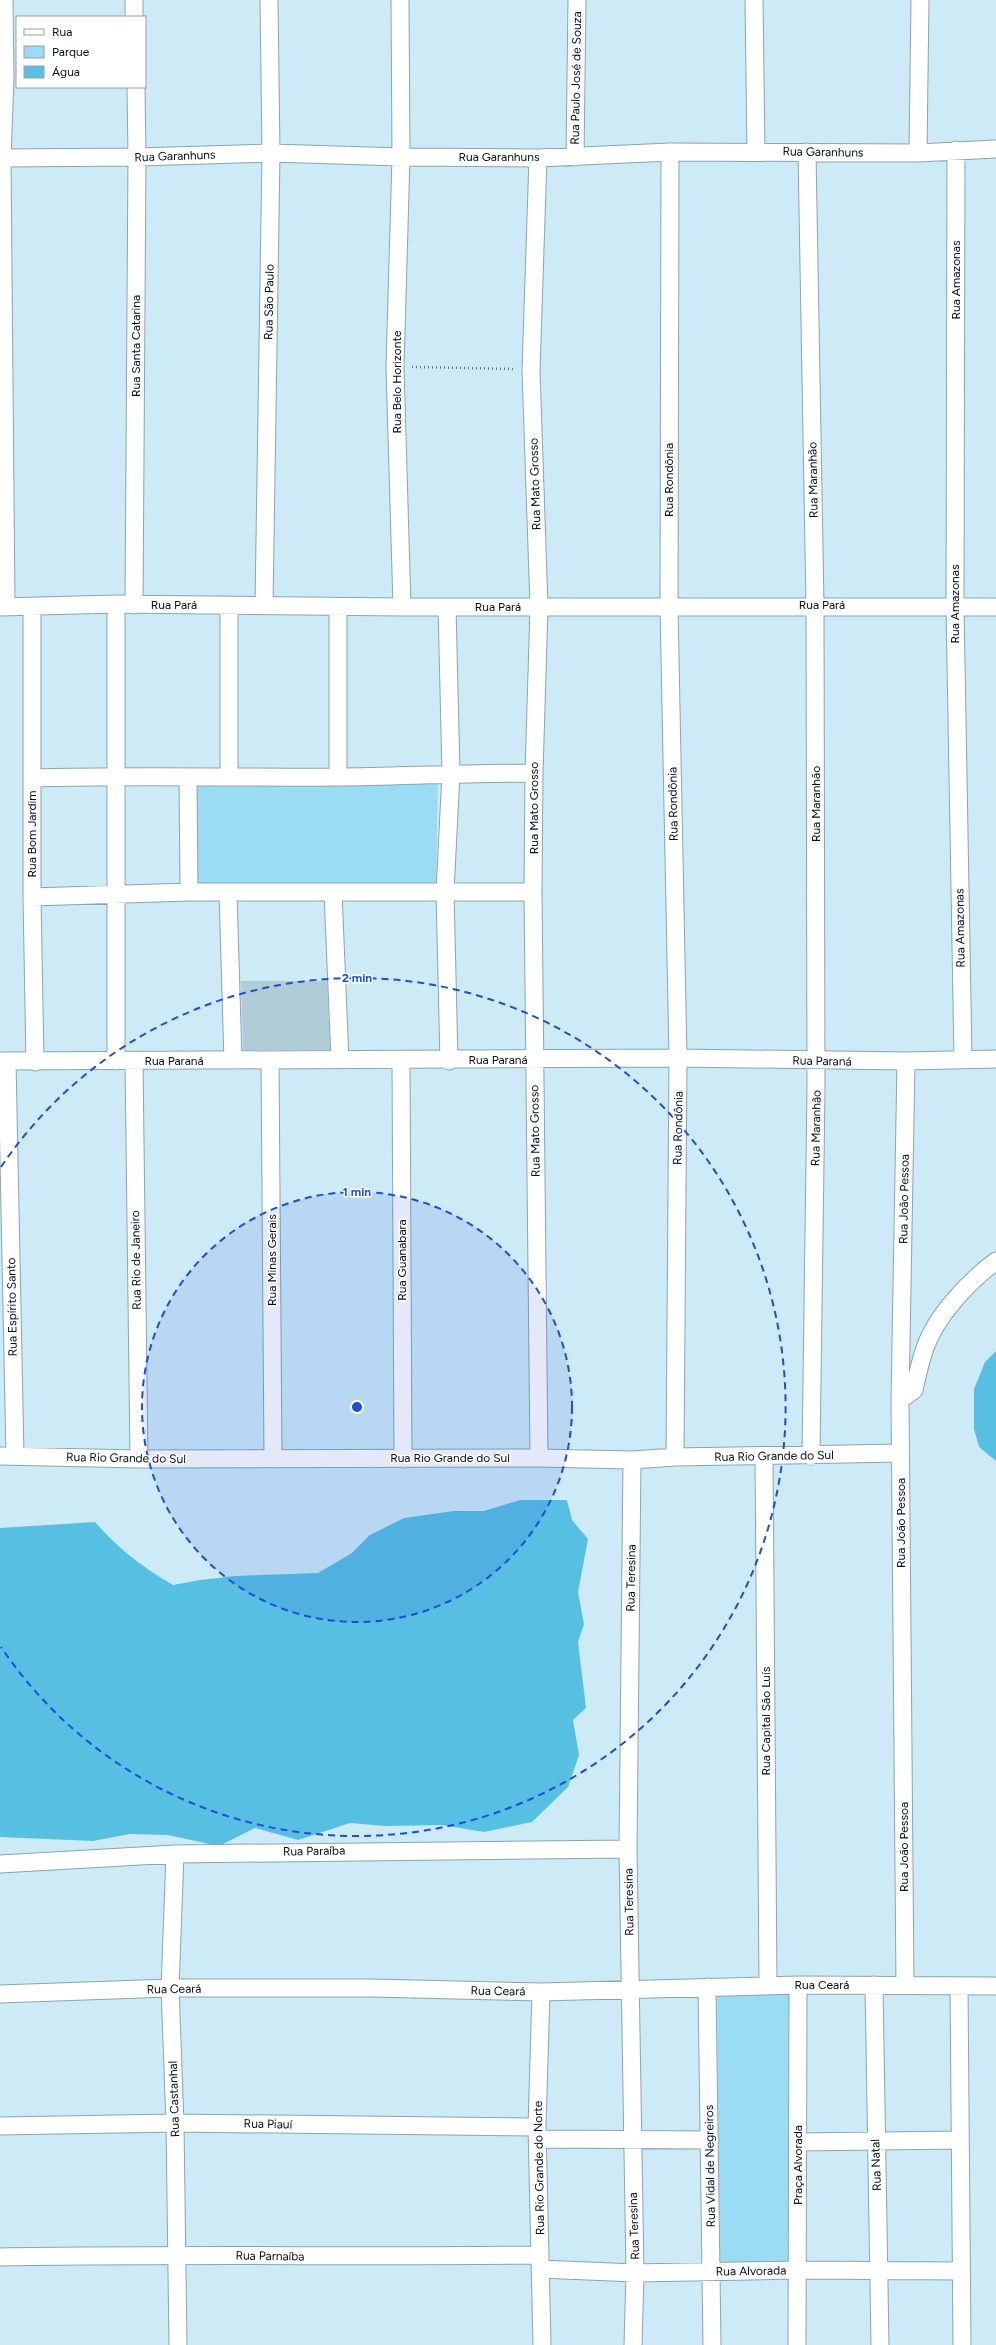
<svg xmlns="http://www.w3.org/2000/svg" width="996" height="2345" viewBox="0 0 996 2345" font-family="Figtree,sans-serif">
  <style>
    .green { fill: #9adcf4 }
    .water { fill: #57c0e2 }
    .building { fill: #afccd7 }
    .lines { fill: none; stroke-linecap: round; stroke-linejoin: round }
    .street-casing { stroke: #89a5b0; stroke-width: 19 }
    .path { stroke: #63767e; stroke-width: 2.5; stroke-dasharray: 1 3; stroke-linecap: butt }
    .street { stroke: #fff; stroke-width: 17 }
    .ring { fill: none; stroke: #1d4ed8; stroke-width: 2; stroke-dasharray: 7 5 }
    .labels { text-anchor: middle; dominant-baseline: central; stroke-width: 3; stroke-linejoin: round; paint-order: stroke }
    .street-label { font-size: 12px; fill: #040d11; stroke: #fff }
    .centre { fill: #1d4ed8; stroke: #fff; stroke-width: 2 }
    .ring-label { font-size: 12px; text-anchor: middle; font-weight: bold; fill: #1d4ed8; stroke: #fff; stroke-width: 3; stroke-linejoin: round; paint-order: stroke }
  </style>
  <rect width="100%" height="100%" fill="#cdebf6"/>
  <path class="green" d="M191,775H438L436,885L196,886Z
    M717,1992H796L799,2264H720Z"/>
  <path class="water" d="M996,1351V1461L979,1447L974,1429V1389L985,1362Z
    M520,1500H567L572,1520L588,1539L578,1592L584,1624L578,1642L586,1708L573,1720L579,1755L568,1787L532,1822L484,1832L442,1825L386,1826L350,1823L298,1840L255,1828L219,1846L168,1835L130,1834L93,1841L0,1837V1528L95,1522C120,1550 141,1566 173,1585L200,1580L235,1576L318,1573L352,1553L370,1535L404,1518L454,1511H484Z"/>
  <path class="building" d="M241,981H327L330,1050H243Z"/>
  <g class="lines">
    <defs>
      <path id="street" d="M4,0L5,78L2,158L6,607
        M134,0V17
        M400,0L401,157L395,367L402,607
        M754,0L756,152
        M956,150L955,606L963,1059
        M670,152L669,607L678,1058L675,1457
        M807,152L815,605L816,1088L811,1456
        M918,153L920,0
        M575,157L577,0
        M2,158L137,157L271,153L401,157L538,158L670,152L918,153L996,149
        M538,158L531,370L539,607L534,773L533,892L539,1458
        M116,604V1061
        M134,605L137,157L136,87
        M264,605L271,153L269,0
        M0,607L116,604L402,607H996
        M32,607V897L35,1062
        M447,607L451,773L445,892L449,1061
        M229,776V605
        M188,777L189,892
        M338,777V607
        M32,778C134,775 235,778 337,777C403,776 468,773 534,773
        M333,892L340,1060
        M228,893L233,1060
        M32,897L189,892H533
        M0,1061L678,1058L906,1061L996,1059
        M7,1061L15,1456
        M134,1061L139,1459
        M270,1061L273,1459
        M401,1061L403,1459
        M900,1400L914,1390C917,1376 920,1362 925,1348C936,1316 969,1281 996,1261
        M0,1456L139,1459L539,1458L632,1460L675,1457L900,1453
        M764,1456L768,1986
        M632,1460L628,1849L635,2273L633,2345
        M175,1854L170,1988L175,2123L178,2345
        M0,1864L175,1854L628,1849
        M874,1985L880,2345
        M905,1985L900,1400L906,1061
        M959,1986L962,2345
        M707,1987L712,2345
        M541,1992L537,2127L542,2345
        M0,1994L170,1988H371L541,1992L798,1985L996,1986
        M0,2126L175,2123L537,2127
        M538,2139L710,2140
        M798,2142L960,2140
        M0,2257C180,2254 360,2257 540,2255
        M540,2269L635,2273L798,2270L961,2271
        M797,2345L798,1985"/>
    </defs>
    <use href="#street" class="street-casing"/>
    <path class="path" d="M412,367L515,369"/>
    <use href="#street" class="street"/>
  </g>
  <circle cx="357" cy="1407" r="215" fill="#1d4ed8" fill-opacity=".12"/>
  <g class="ring">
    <circle cx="357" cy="1407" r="215"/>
    <path d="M1 1167A429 429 0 1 1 1 1647"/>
  </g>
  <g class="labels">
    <g class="street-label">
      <text transform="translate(576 78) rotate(-89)">Rua Paulo José de Souza</text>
      <text transform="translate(823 152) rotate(1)">Rua Garanhuns</text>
      <text transform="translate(175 156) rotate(-2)">Rua Garanhuns</text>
      <text x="499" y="157">Rua Garanhuns</text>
      <text transform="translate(956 280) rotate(-90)">Rua Amazonas</text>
      <text transform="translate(269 302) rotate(-89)">Rua São Paulo</text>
      <text transform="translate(136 346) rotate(-90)">Rua Santa Catarina</text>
      <text transform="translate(397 382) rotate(-90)">Rua Belo Horizonte</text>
      <text transform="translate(669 480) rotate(-90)">Rua Rondônia</text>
      <text transform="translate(813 480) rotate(-91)">Rua Maranhão</text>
      <text transform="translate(535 484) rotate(-92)">Rua Mato Grosso</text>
      <text transform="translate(955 604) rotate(-90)">Rua Amazonas</text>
      <text x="174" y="605">Rua Pará</text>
      <text x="822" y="605">Rua Pará</text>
      <text x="498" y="607">Rua Pará</text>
      <text transform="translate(673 804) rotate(-91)">Rua Rondônia</text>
      <text transform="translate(816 804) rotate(-90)">Rua Maranhão</text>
      <text transform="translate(534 808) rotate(-90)">Rua Mato Grosso</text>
      <text transform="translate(32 834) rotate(-90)">Rua Bom Jardim</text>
      <text transform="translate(960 928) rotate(-91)">Rua Amazonas</text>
      <text x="498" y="1060">Rua Paraná</text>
      <text x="174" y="1061">Rua Paraná</text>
      <text transform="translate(822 1061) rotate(1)">Rua Paraná</text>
      <text transform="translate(678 1128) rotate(-89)">Rua Rondônia</text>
      <text transform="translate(816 1128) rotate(-89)">Rua Maranhão</text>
      <text transform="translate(535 1131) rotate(-91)">Rua Mato Grosso</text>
      <text transform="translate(904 1199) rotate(-89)">Rua João Pessoa</text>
      <text transform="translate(136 1260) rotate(-91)">Rua Rio de Janeiro</text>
      <text transform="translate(272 1260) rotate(-90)">Rua Minas Gerais</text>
      <text transform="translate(402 1260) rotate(-90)">Rua Guanabara</text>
      <text transform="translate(12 1307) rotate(-91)">Rua Espírito Santo</text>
      <text transform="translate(774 1456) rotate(-1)">Rua Rio Grande do Sul</text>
      <text transform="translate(126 1458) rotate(1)">Rua Rio Grande do Sul</text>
      <text x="450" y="1458">Rua Rio Grande do Sul</text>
      <text transform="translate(901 1523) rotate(-90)">Rua João Pessoa</text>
      <text transform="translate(631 1578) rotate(-89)">Rua Teresina</text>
      <text transform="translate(766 1721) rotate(-90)">Rua Capital São Luís</text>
      <text transform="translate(904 1847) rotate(-90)">Rua João Pessoa</text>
      <text transform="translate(314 1851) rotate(-1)">Rua Paraíba</text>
      <text transform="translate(629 1902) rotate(-91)">Rua Teresina</text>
      <text x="822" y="1985">Rua Ceará</text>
      <text transform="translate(174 1989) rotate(-1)">Rua Ceará</text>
      <text transform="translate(498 1991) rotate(1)">Rua Ceará</text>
      <text transform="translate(174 2099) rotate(-92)">Rua Castanhal</text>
      <text transform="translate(268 2124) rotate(1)">Rua Piauí</text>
      <text transform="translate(798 2165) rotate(-90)">Praça Alvorada</text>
      <text transform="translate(876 2165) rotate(-92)">Rua Natal</text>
      <text transform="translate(710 2166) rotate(-91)">Rua Vidal de Negreiros</text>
      <text transform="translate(539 2168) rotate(-91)">Rua Rio Grande do Norte</text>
      <text transform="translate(634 2226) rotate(-92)">Rua Teresina</text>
      <text transform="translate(270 2256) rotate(1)">Rua Parnaíba</text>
      <text transform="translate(751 2271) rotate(-1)">Rua Alvorada</text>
    </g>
  </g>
  <circle cx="357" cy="1407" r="6" class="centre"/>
  <g class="ring-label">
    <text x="357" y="982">2 min</text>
    <text x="357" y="1196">1 min</text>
  </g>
  <rect x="16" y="16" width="130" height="72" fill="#ffffff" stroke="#9b9ea0"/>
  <rect x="24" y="29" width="20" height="6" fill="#ffffff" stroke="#9b9ea0"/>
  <text x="52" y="36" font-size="12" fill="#040d11">Rua</text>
  <rect x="24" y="46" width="20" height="12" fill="#9adcf4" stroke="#9b9ea0"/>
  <text x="52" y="56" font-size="12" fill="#040d11">Parque</text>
  <rect x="24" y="66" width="20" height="12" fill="#57c0e2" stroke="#9b9ea0"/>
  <text x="52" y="76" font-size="12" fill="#040d11">Água</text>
</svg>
